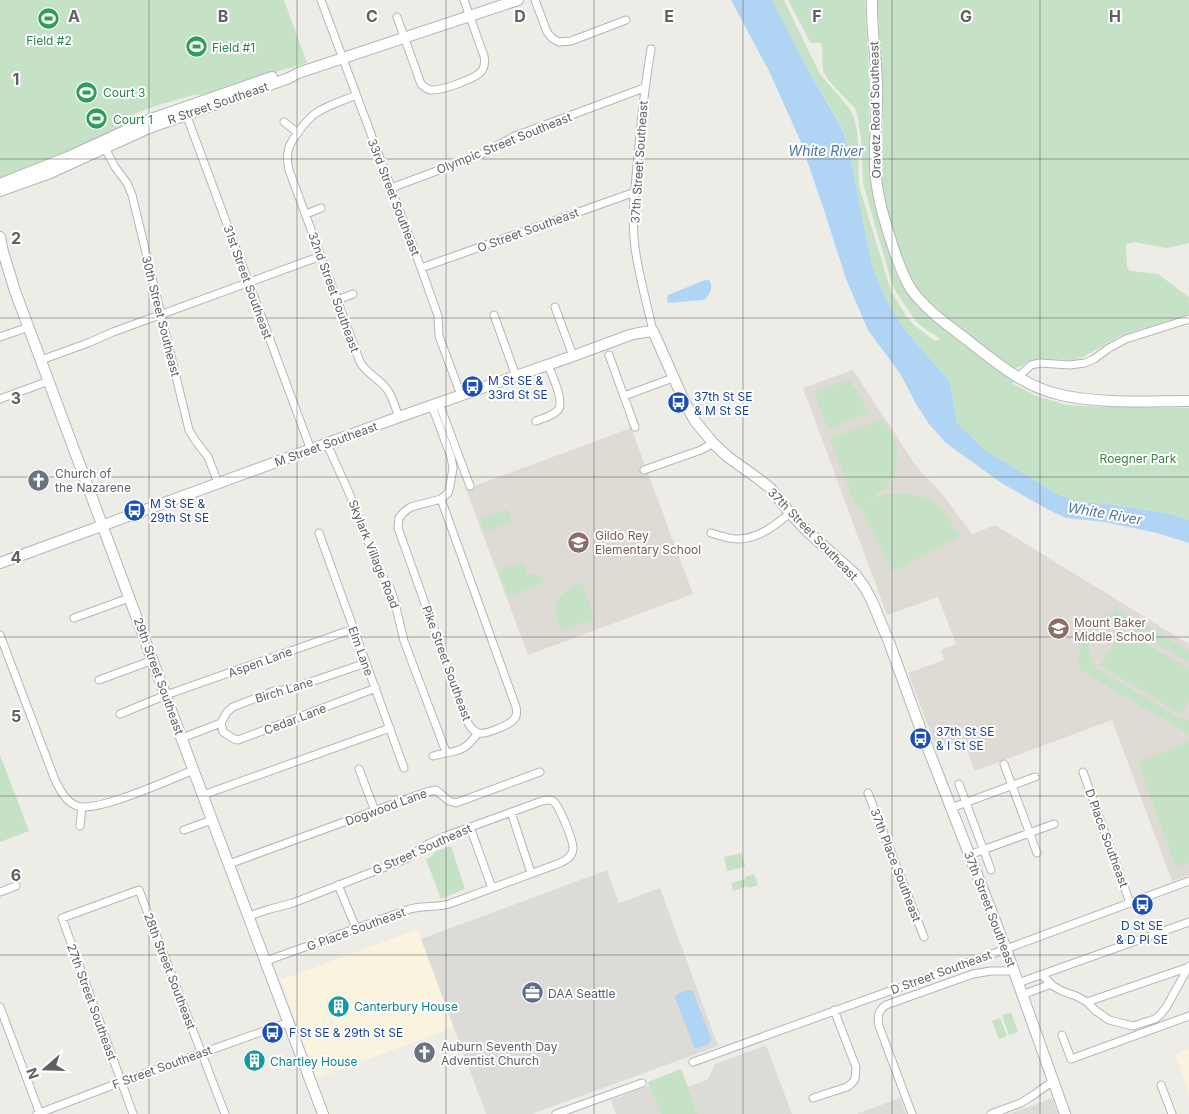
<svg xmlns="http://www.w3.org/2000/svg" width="1189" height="1114" viewBox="0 0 1189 1114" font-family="Inter,sans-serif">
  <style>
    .commercial { fill: #faf4df }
    .industrial { fill: #dddbd8 }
    .education { fill: #dedbd5 }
    .green { fill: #c6e2c6 }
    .water { fill: #b0d5f4 }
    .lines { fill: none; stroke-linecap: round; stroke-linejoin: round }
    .street-casing { stroke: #b3b6b9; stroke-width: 9 }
    .secondary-casing { stroke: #b2b5b9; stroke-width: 12 }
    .street { stroke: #fff; stroke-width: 7 }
    .secondary { stroke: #fff; stroke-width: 10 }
    .grid { fill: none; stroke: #5e6164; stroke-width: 1; stroke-opacity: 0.55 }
    .labels { text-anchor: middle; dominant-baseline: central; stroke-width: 4; stroke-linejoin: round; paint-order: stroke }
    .leisure-label { font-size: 12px; fill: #27864d; stroke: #fff; text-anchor: start }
    .street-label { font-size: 12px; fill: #5e6164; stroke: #fff }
    .transit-label { font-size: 12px; fill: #164399; stroke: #fff; text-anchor: start }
    .park-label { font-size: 12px; fill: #418045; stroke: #fff }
    .worship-label { font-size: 12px; fill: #5b616d; stroke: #fff; text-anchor: start }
    .education-label { font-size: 12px; fill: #785e54; stroke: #fff; text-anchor: start }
    .service-label { font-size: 12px; fill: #4e5e75; stroke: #fff; text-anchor: start }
    .culture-label { font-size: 12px; fill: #0d838f; stroke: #fff; text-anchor: start }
    .water-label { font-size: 14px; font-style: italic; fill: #4e77a5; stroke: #fff }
    .grid-label { font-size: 16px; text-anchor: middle; font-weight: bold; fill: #5e6164; stroke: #fff; stroke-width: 4; stroke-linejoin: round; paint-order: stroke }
  </style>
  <rect width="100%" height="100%" fill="#eeece6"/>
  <path class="commercial" d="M418,929L455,1027L317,1078L281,980Z
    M1189,1049V1093L1175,1054Z"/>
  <path class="industrial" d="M607,870L619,903L660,888L718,1046L532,1114H486L421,939Z
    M766,1045L792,1114H698L688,1087L708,1079L715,1064Z
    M650,1085L661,1114H616L611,1100Z
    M900,1098L906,1114H856Z
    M1052,1098L1058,1114H1009Z"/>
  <path class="education" d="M853,370L912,460L921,472L939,490L972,534L995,525L1189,644V875L1172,881L1112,720L975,771L963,740L937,749L908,673L944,660L941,650L956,644L938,597L887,615L803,388Z
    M631,428L693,594L528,655L466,489Z"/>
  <path class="green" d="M0,0H284L307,63L254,78L209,94L193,95L155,106L134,114V122L58,157L0,178Z
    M772,0H784L820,74L850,109C863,134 856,163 860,189L891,291L907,317L914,325L935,341L941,339L921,326L916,321L896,292L891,281L863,183L861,139L858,118L856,111L854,107C846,99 825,79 823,70C821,61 824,52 821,43H812L810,42L788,0H865L866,25L870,82L869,153L871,184L875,206L895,272L903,287L927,314L950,334L1013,381V384L1037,396L1066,405L1112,407L1189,408V520L1166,513L1108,504L1079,502L1057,494L984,449L957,423L950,382L906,331L888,303L873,269L861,212L848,146L841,126L805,64Z
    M877,0H1189V243L1167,248L1134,242L1126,244L1127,267L1130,271L1158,274L1189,297V314L1120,336L1083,357L1074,360L1041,359L1028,362L1020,367L1012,368L945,316L914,286L905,270L896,243L885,203L882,186L883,90Z
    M849,379L870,413L830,428L827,427L814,393Z
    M882,419C886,425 892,432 894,439C900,455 897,474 886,487C882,492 875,495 870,498C894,492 925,489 943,511C950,518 954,528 960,537L895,570L891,569L859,504L855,505L831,441L833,437Z
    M507,509L512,522L485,532L481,519Z
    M523,561L528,575L536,573L539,576L543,583L508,597L498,570Z
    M582,582L594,618L593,620L561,631C550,606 555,593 582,582Z
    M1115,607L1189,651V662L1119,623C1092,620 1079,649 1097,669L1176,716L1189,720V734L1080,670L1078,659L1080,656C1076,631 1090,620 1112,613Z
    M1122,629L1189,669V701L1181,714L1100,665Z
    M1189,742V863L1180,866L1175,864L1139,765L1141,761Z
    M0,755L29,831L0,842Z
    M451,846L465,889L441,899L426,859L432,856L434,852Z
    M742,853L745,867L727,871L724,857Z
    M754,874L758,885L749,888L748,886L733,891L731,883L745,879V877Z
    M1011,1012L1018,1032L1009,1035L1002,1015Z
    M1000,1018L1007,1036L999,1039L992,1021Z
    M681,1069L698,1114H661L648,1082Z"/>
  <path class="water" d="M731,0H772L805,64L841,127L848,146L861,212L873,269L888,303L906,331L950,382L957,423L984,449L1057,494L1079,502L1108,504L1166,513L1189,520V543L1157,533L1105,522L1066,518L1047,509L1003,484L975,464L946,443L929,424L916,404L901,375L868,330L846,279L824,210L800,140L769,71Z
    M705,280H709C714,287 710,296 703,300L668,303L667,299L668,295Z
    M688,990L693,991L711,1038L709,1044L698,1048L694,1047L675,998L677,994Z"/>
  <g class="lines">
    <defs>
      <path id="street" d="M321,0L421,268L438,316L439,336L461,395
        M535,0L547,32L552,38L559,42L571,41L626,20
        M397,17L421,84C424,87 426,89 431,90C441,91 475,79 482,71C485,66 485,61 484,56L464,0
        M651,49C645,85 641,120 638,156C635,187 631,218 635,248C639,276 647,304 653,331
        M356,95C343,101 328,105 316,113C311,116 307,121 302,127C291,141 284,150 289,170L360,362C366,373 378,378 386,388C393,396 395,408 399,417
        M186,114L311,450
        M284,122L298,133
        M105,148L115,167L127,183L132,195L189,430L195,440L208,457L218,483
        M391,188L482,154L515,136L644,88
        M306,214L321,208
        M421,268L635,192
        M337,300L353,294
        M555,307L573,356
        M494,315L516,376
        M0,337L29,327
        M609,355L635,427
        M41,360L88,343L113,332L321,256
        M1018,377L1031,365L1040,363L1070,365L1085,363L1094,359L1109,348L1126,339L1189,319
        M624,396L673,378
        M0,399L49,381
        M439,403L470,486
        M432,406L451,457L453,468L450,486L448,493L441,499L411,507L404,512L399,518L398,528L467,721C469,725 473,731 478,733C486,735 510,725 515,718C517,715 517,711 516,707L441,499
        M536,421C543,418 553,416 558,410C565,402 552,375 548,365
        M327,444L350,495L379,571L390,588L394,599L404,641L446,752
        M644,470L701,450L713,443
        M319,533L404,768
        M711,533C720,536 729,539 738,539C758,539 776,525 790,513
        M74,618L129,598
        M0,635L55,780C60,790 66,802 77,806C97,813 171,779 194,770
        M99,680L153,660
        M120,714L166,695L353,629
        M221,723L223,732L234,739L238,740L376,688
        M182,738L221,723L227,712L233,707L274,691L290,689L366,663
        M433,756C456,749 461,756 478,733
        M1004,764L1037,853
        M359,769L375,811
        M1083,772L1130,903
        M959,784L991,870
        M868,793L924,937
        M203,795L390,728
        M951,808L1035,777
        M511,812L531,873
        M80,826L82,807
        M470,827L492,888
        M184,830L212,820
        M969,855L1054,824
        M229,864L426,792L436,790L449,801L456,803L540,772
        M338,885L356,928
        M0,892L16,886
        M249,916L270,909L293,903L398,862L408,858L426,845L443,837L542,801C546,800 550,799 553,801C559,805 574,842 573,849C572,857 566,860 560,863L449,904C435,908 421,905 407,910L266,961
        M1042,975L1053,986L1062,991L1076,996L1087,1002L1096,1011L1109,1020L1133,1026L1155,1019L1160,1015L1167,1006L1189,966
        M1018,983L1189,922
        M1022,995L1051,984
        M1087,1002L1189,967
        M0,1007L40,1114
        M1062,1035L1071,1059L1189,1016
        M693,1062L1006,949L1189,881
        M1161,1085L1172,1114
        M813,1098L847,1087L852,1083L855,1079L856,1067L834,1010
        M37,1114L121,1082L289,1022
        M133,1114L62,918L139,890L225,1114
        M556,1114L642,1083
        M912,1114L879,1026C877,1017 878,1010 886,1005L973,974L991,971H1013
        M991,1114L1021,1103L1035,1094L1053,1081"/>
      <path id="secondary" d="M872,0C871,28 876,55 877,83C878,111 874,139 875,166C876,193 884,219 892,244C897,259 902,275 911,289C927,312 954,329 976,347C1002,367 1028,388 1061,395C1103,404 1146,401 1189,401
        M0,184L68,157L151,119L272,77
        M0,191L50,173L149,128L289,78L298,73L518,0
        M0,237L3,252L15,291L212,820L323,1114
        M0,563L399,417L573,356L630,335L638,333L653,331L684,401L695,421L713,443L728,457L756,477L770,488L790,513L808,532L855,574L865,588L872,601L889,642L922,733L1006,949L1065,1114"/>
    </defs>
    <use href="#street" class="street-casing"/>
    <use href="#secondary" class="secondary-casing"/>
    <use href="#street" class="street"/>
    <use href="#secondary" class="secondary"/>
  </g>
  <path class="grid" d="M149,0V1114M297,0V1114M446,0V1114M594,0V1114M743,0V1114M892,0V1114M1040,0V1114M0,159H1189M0,318H1189M0,477H1189M0,637H1189M0,796H1189M0,955H1189"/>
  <defs>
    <symbol id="stadium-disc" viewBox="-11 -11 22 22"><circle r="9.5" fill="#2e9e5b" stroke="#fff"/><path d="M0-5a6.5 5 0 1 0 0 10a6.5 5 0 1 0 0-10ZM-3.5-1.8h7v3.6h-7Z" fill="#fff"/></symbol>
    <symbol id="bus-disc" viewBox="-11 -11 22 22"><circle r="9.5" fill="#1a4fb4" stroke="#fff"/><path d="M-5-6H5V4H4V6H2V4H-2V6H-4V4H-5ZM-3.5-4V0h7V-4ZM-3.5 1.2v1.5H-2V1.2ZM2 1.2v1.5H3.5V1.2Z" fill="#fff"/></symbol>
    <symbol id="church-disc" viewBox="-11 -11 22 22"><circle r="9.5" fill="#6b7280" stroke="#fff"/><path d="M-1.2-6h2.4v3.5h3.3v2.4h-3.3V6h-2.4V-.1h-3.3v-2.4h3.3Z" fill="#fff"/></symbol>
    <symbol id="school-disc" viewBox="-11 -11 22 22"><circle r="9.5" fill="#8d6e63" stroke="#fff"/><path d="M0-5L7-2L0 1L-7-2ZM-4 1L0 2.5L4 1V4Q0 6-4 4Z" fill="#fff"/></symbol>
    <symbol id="office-disc" viewBox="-11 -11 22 22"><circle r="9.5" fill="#5c6f8a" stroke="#fff"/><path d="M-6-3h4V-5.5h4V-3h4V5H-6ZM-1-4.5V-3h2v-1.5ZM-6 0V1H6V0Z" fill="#fff"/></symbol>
    <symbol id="building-disc" viewBox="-11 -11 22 22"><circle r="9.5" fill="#0f9aa8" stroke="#fff"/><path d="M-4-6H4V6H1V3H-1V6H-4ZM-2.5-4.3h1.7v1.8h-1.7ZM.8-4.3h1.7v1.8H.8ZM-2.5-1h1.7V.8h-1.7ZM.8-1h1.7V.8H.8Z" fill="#fff"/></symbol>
  </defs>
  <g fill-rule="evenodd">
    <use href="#stadium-disc" x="36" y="6" width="25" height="25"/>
    <use href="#stadium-disc" x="184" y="34" width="25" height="25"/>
    <use href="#stadium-disc" x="74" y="80" width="25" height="25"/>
    <use href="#stadium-disc" x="84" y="106" width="25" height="25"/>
    <use href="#bus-disc" x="460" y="374" width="25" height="25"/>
    <use href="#bus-disc" x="666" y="390" width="25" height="25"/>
    <use href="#church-disc" x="26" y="468" width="25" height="25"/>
    <use href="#bus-disc" x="122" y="498" width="25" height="25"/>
    <use href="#school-disc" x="566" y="530" width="25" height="25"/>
    <use href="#school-disc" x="1046" y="616" width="25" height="25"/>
    <use href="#bus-disc" x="908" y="726" width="25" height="25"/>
    <use href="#bus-disc" x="1130" y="892" width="25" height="25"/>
    <use href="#office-disc" x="520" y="980" width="25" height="25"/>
    <use href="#building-disc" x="326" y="994" width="25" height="25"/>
    <use href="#bus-disc" x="260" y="1020" width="25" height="25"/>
    <use href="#church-disc" x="412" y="1040" width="25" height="25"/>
    <use href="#building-disc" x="242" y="1048" width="25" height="25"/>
  </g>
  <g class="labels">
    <g class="leisure-label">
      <text x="49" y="40" text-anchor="middle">Field #2</text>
      <text x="212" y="47">Field #1</text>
      <text x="103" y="92">Court 3</text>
      <text x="113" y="119">Court 1</text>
    </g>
    <g class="street-label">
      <text transform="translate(218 103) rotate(-19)">R Street Southeast</text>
      <text transform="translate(875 110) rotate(-91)">Oravetz Road Southeast</text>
      <text transform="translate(504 143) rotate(-22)">Olympic Street Southeast</text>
      <text transform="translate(639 162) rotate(-86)">37th Street Southeast</text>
      <text transform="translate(394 197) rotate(69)">33rd Street Southeast</text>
      <text transform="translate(528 230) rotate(-20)">O Street Southeast</text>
      <text transform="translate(248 282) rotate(70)">31st Street Southeast</text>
      <text transform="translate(334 292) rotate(70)">32nd Street Southeast</text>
      <text transform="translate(161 316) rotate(76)">30th Street Southeast</text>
      <text transform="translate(326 444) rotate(-20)">M Street Southeast</text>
      <text transform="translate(813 534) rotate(46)">37th Street Southeast</text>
      <text transform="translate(374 554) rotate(68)">Skylark Village Road</text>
      <text transform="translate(361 651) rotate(70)">Elm Lane</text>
      <text transform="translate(260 662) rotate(-20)">Aspen Lane</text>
      <text transform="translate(447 663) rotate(70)">Pike Street Southeast</text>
      <text transform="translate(159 676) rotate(70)">29th Street Southeast</text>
      <text transform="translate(284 690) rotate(-17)">Birch Lane</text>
      <text transform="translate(295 719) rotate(-21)">Cedar Lane</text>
      <text transform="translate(386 807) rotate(-20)">Dogwood Lane</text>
      <text transform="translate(1107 838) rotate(70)">D Place Southeast</text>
      <text transform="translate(422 849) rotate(-24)">G Street Southeast</text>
      <text transform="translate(896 865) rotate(69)">37th Place Southeast</text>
      <text transform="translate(990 909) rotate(69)">37th Street Southeast</text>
      <text transform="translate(356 929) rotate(-20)">G Place Southeast</text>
      <text transform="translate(170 971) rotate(69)">28th Street Southeast</text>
      <text transform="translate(941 972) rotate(-20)">D Street Southeast</text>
      <text transform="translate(92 1002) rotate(70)">27th Street Southeast</text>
      <text transform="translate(162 1067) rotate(-20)">F Street Southeast</text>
    </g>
    <g class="transit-label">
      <text x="488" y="380">M St SE &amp;<tspan x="488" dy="14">33rd St SE</tspan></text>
      <text x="694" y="396">37th St SE<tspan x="694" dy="14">&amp; M St SE</tspan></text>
      <text x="150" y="503">M St SE &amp;<tspan x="150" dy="14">29th St SE</tspan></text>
      <text x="936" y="731">37th St SE<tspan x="936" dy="14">&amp; I St SE</tspan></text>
      <text x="1142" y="925" text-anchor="middle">D St SE<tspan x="1142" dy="14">&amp; D Pl SE</tspan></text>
      <text x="289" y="1032">F St SE &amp; 29th St SE</text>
    </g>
    <g class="park-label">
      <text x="1138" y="458">Roegner Park</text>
    </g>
    <g class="worship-label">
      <text x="55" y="473">Church of<tspan x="55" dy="14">the Nazarene</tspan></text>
      <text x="441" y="1046">Auburn Seventh Day<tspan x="441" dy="14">Adventist Church</tspan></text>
    </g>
    <g class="education-label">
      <text x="595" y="535">Gildo Rey<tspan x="595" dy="14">Elementary School</tspan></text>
      <text x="1074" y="622">Mount Baker<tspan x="1074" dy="14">Middle School</tspan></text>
    </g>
    <g class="service-label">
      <text x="548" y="993">DAA Seattle</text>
    </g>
    <g class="culture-label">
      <text x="354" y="1006">Canterbury House</text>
      <text x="270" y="1061">Chartley House</text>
    </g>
    <g class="water-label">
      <text x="826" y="150">White River</text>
      <text transform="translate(1105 513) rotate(10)">White River</text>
    </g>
  </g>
  <g class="grid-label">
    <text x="74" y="22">A</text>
    <text x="223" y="22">B</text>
    <text x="372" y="22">C</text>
    <text x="520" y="22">D</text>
    <text x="669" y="22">E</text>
    <text x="817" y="22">F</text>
    <text x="966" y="22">G</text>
    <text x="1115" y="22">H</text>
    <text x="16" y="85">1</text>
    <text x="16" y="244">2</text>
    <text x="16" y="404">3</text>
    <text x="16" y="563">4</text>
    <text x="16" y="722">5</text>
    <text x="16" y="881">6</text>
  </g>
  <g transform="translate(45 1069) rotate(250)" stroke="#ffffff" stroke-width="4" paint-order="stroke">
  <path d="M0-4L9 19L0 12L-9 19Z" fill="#5e6164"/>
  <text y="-8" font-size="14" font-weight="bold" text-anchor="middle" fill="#5e6164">N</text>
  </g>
</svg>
